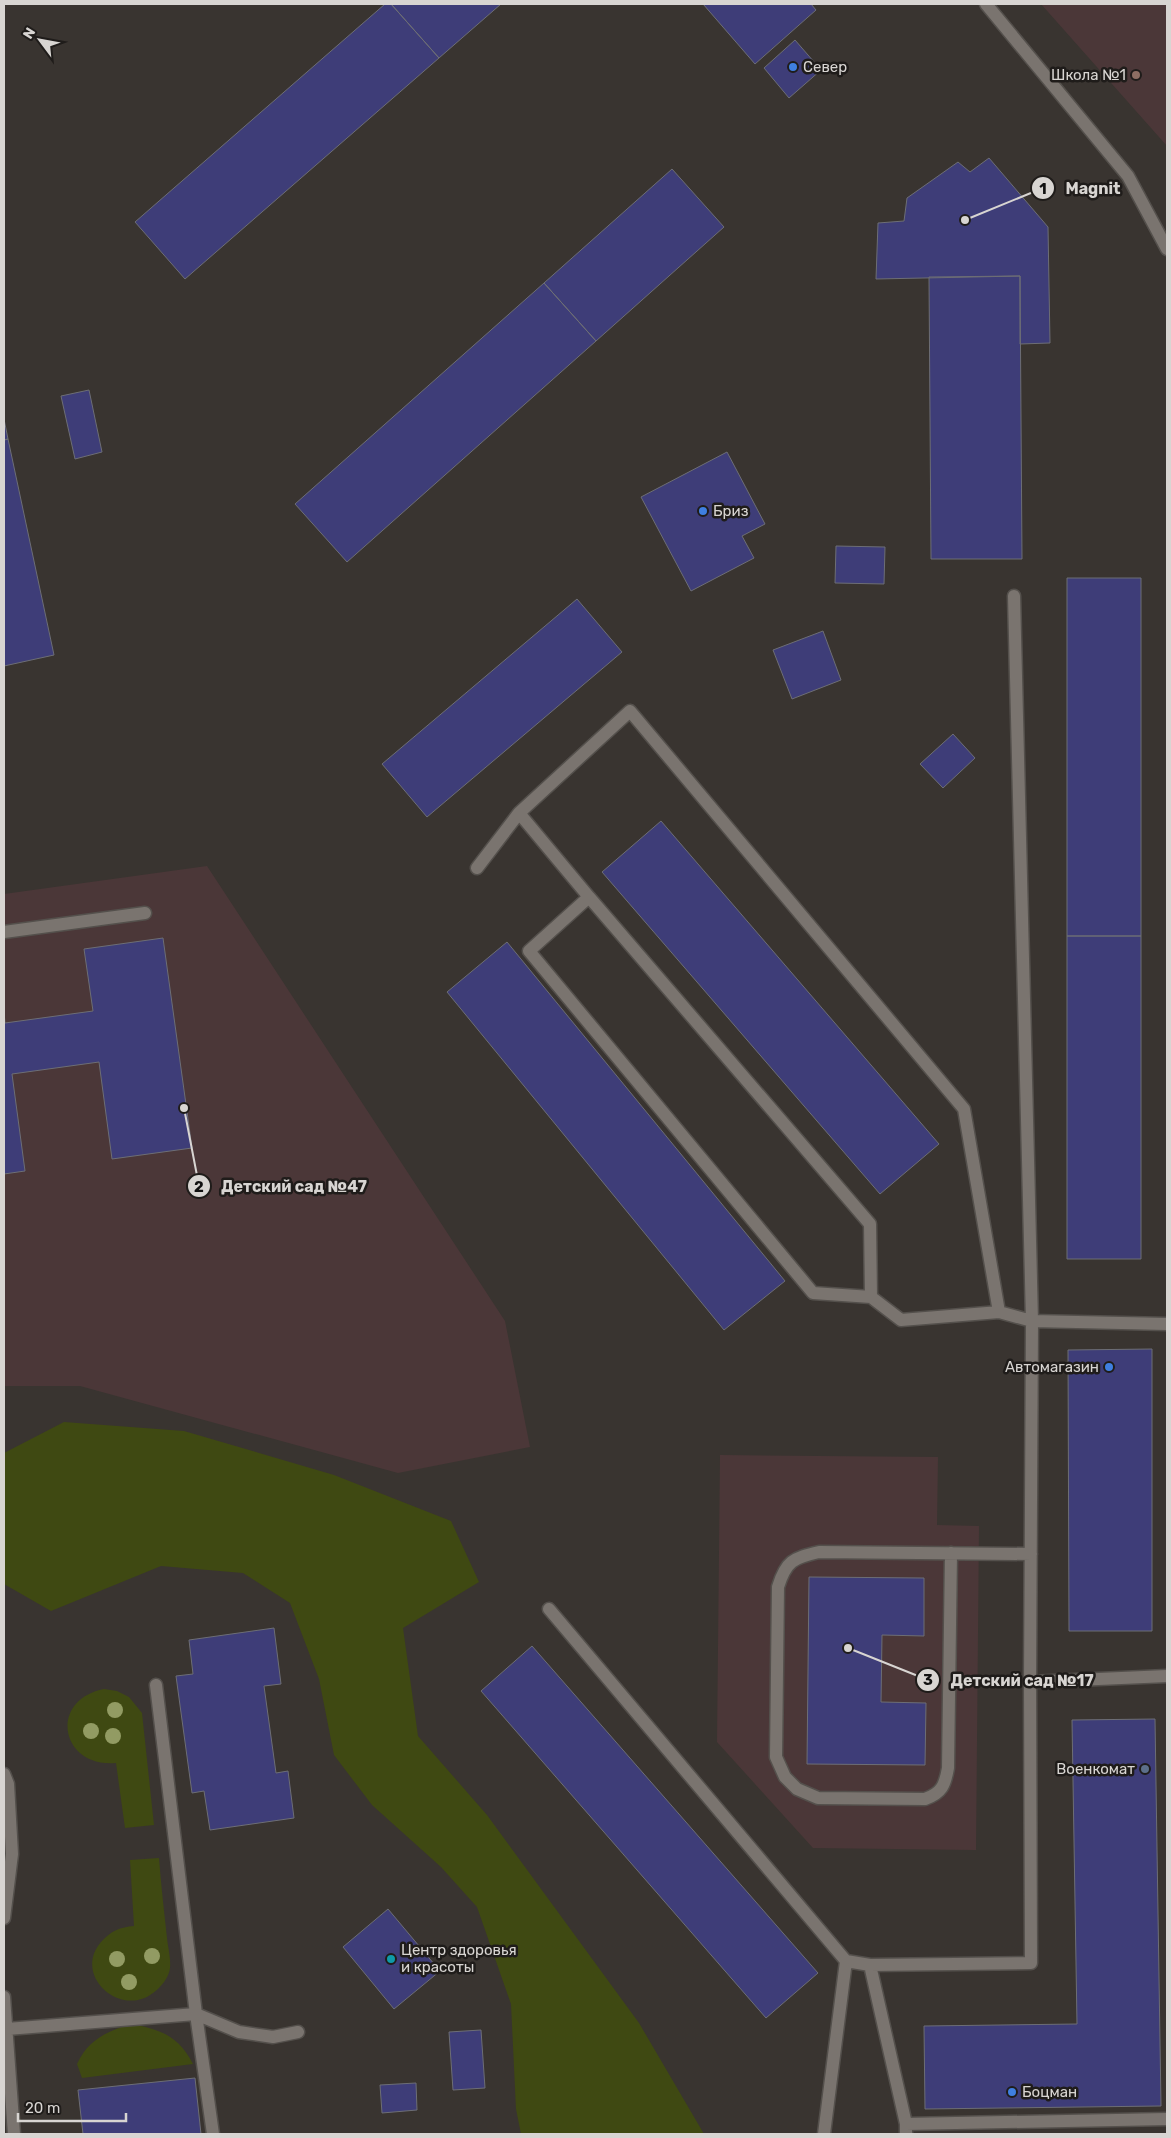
<svg xmlns="http://www.w3.org/2000/svg" width="1171" height="2138" viewBox="0 0 1171 2138" font-family="Rubik,sans-serif">
  <style>
    .education { fill: #4b3738 }
    .green { fill: #3f4912 }
    .building { fill: #3e3d78; stroke: #6d6e75 }
    .lines { fill: none; stroke-linecap: round; stroke-linejoin: round }
    .lane-casing { stroke: #54504c; stroke-width: 15 }
    .street-casing { stroke: #54504c; stroke-width: 15 }
    .secondary-casing { stroke: #54504c; stroke-width: 15 }
    .lane { stroke: #7a746f; stroke-width: 12 }
    .street { stroke: #7a746f; stroke-width: 12 }
    .secondary { stroke: #7a746f; stroke-width: 12 }
    .tree { fill: #929b63 }
    .shop-dot { fill: #3f7fe0; stroke: #1f1c1a; stroke-width: 2 }
    .education-dot { fill: #8d6e63; stroke: #1f1c1a; stroke-width: 2 }
    .service-dot { fill: #5c6f8a; stroke: #1f1c1a; stroke-width: 2 }
    .culture-dot { fill: #0f9aa8; stroke: #1f1c1a; stroke-width: 2 }
    .labels { text-anchor: middle; dominant-baseline: central; stroke-width: 5; stroke-linejoin: round; paint-order: stroke }
    .poi-label { font-size: 15px; fill: #d8d5d2; stroke: #1f1c1a; text-anchor: start }
    .leader { fill: none; stroke: #d8d5d2; stroke-width: 2 }
    .callout-dot { fill: #d8d5d2; stroke: #1f1c1a; stroke-width: 2 }
    .mark-label { font-size: 15px; text-anchor: middle; font-weight: bold; fill: #111 }
    .callout-label { font-size: 16px; text-anchor: middle; font-weight: bold; fill: #d8d5d2; stroke: #1f1c1a; stroke-width: 5; stroke-linejoin: round; paint-order: stroke }
  </style>
  <rect width="100%" height="100%" fill="#393430"/>
  <path class="education" d="M1041,4H1167V146Z
    M207,866L505,1321L530,1447L398,1473L80,1386H4V894Z
    M720,1455L938,1457L937,1525L979,1526L976,1850L813,1848L717,1742Z"/>
  <path class="green" d="M64,1422L184,1431L334,1475L451,1521L479,1582L403,1628L418,1736L487,1815L639,2023L704,2134H521L516,2109L511,2004L477,1907L441,1867L372,1805L334,1755L319,1679L290,1603L243,1573L161,1566L51,1611L4,1584V1453Z
    M104,1689L117,1691L129,1697L142,1713L154,1825L125,1828L116,1763C60,1768 48,1700 104,1689Z
    M159,1858C161,1884 164,1911 167,1938C168,1947 171,1959 170,1968C169,1978 160,1988 153,1993C121,2018 72,1976 101,1942C111,1931 120,1927 134,1926L130,1860Z
    M130,2024C160,2029 179,2036 193,2064L82,2078L77,2064C88,2040 106,2032 130,2024Z"/>
  <path class="building" d="M385,4H391L439,58L185,279L135,222Z
    M391,4H501L439,58Z
    M703,4H811L816,10L755,64Z
    M795,40L821,70L789,98L764,68Z
    M989,158L1048,227L1050,343L1020,344V276L876,279L878,223L904,221L907,198L958,162L970,172Z
    M672,169L724,227L596,341L544,283Z
    M1020,276L1022,559H931L929,277Z
    M544,283L596,341L347,562L295,504Z
    M89,390L102,452L75,459L61,396Z
    M4,419L8,439L4,440Z
    M8,439L54,655L4,666V440Z
    M727,452L765,524L742,536L754,558L691,591L641,497Z
    M836,546L885,547L884,584L835,583Z
    M1067,578H1141V936H1067Z
    M577,599L622,652L427,817L382,764Z
    M823,631L841,680L792,699L773,650Z
    M953,734L975,758L943,788L920,764Z
    M661,821L939,1144L880,1194L602,872Z
    M1067,936H1141V1259H1067Z
    M163,938L192,1148L112,1159L99,1062L12,1074L25,1171L4,1174V1012L5,1023L93,1011L84,949Z
    M507,942L785,1281L724,1330L447,992Z
    M1152,1349V1631H1069L1068,1350Z
    M809,1577L924,1578V1636L882,1635L881,1702L926,1703L925,1765L807,1764Z
    M274,1628L281,1684L264,1686L276,1773L288,1771L294,1818L210,1830L204,1791L192,1793L176,1676L193,1674L189,1640Z
    M532,1646L818,1973L766,2018L481,1691Z
    M1155,1719L1161,2106L925,2109L924,2026L1077,2024L1072,1720Z
    M388,1909L440,1971L394,2009L343,1947Z
    M481,2030L485,2088L453,2090L449,2032Z
    M195,2078L201,2134H83L78,2090Z
    M416,2083L417,2110L382,2113L380,2085Z"/>
  <g class="lines">
    <defs>
      <path id="lane" d="M477,868L519,813
        M589,897L870,1224L871,1297
        M4,932L145,913
        M999,1312L964,1109L630,711L519,813L589,897L529,951L813,1293L871,1297L901,1320L999,1312L1032,1321L1014,596
        M951,1553L948,1768C945,1785 942,1793 925,1799L818,1798L797,1789L785,1777L776,1757L778,1587C786,1561 793,1558 819,1552L1031,1554
        M549,1609L846,1961L870,1965
        M1030,1682L1167,1676
        M906,2124L1167,2119
        M824,2134L846,1961
        M906,2134V2124L870,1965L1031,1963L1030,1682L1032,1321L1167,1324"/>
      <path id="street" d="M156,1685L196,2014L213,2134
        M4,1774L8,1784L12,1854L4,1918
        M4,1997L14,2134
        M7,2029L196,2014L239,2032L273,2037L298,2032"/>
      <path id="secondary" d="M986,4L1128,176L1167,249"/>
    </defs>
    <use href="#lane" class="lane-casing"/>
    <use href="#street" class="street-casing"/>
    <use href="#secondary" class="secondary-casing"/>
    <use href="#lane" class="lane"/>
    <use href="#street" class="street"/>
    <use href="#secondary" class="secondary"/>
  </g>
  <g class="tree">
    <circle cx="115" cy="1710" r="8"/>
    <circle cx="91" cy="1731" r="8"/>
    <circle cx="113" cy="1736" r="8"/>
    <circle cx="152" cy="1956" r="8"/>
    <circle cx="117" cy="1959" r="8"/>
    <circle cx="129" cy="1982" r="8"/>
  </g>
  <g class="shop-dot">
    <circle cx="793" cy="67" r="5"/>
    <circle cx="703" cy="511" r="5"/>
    <circle cx="1109" cy="1367" r="5"/>
    <circle cx="1012" cy="2092" r="5"/>
  </g>
  <circle class="education-dot" cx="1136" cy="75" r="5"/>
  <circle class="service-dot" cx="1145" cy="1769" r="5"/>
  <circle class="culture-dot" cx="391" cy="1959" r="5"/>
  <g class="labels">
    <g class="poi-label">
      <text x="803" y="67">Север</text>
      <text x="1126" y="75" text-anchor="end">Школа №1</text>
      <text x="713" y="511">Бриз</text>
      <text x="1099" y="1367" text-anchor="end">Автомагазин</text>
      <text x="1135" y="1769" text-anchor="end">Военкомат</text>
      <text x="401" y="1950">Центр здоровья<tspan x="401" dy="17">и красоты</tspan></text>
      <text x="1022" y="2092">Боцман</text>
    </g>
  </g>
  <path class="leader" d="M965 220L1043 188M184 1108L199 1186M848 1648L928 1680"/>
  <g class="callout-dot">
    <circle cx="965" cy="220" r="5"/>
    <circle cx="184" cy="1108" r="5"/>
    <circle cx="848" cy="1648" r="5"/>
    <circle cx="1043" cy="188" r="12"/>
    <circle cx="199" cy="1186" r="12"/>
    <circle cx="928" cy="1680" r="12"/>
  </g>
  <g class="mark-label">
    <text x="1043" y="194">1</text>
    <text x="199" y="1192">2</text>
    <text x="928" y="1685">3</text>
  </g>
  <g class="callout-label">
    <text x="1093" y="194">Magnit</text>
    <text x="294" y="1192">Детский сад №47</text>
    <text x="1022" y="1686">Детский сад №17</text>
  </g>
  <rect width="1171" height="2138" fill="none" stroke="#d8d5d2" stroke-width="10"/>
  <g transform="translate(40 40) rotate(302)" stroke="#1f1c1a" stroke-width="4" paint-order="stroke">
  <path d="M0-4L9 19L0 12L-9 19Z" fill="#d8d5d2"/>
  <text y="-8" font-size="14" font-weight="bold" text-anchor="middle" fill="#d8d5d2">N</text>
  </g>
  <path d="M18 2113v8h108v-8" fill="none" stroke="#d8d5d2" stroke-width="2.5"/>
  <text x="25" y="2113" font-size="15" fill="#d8d5d2" stroke="#1f1c1a" stroke-width="4" paint-order="stroke">20 m</text>
</svg>
